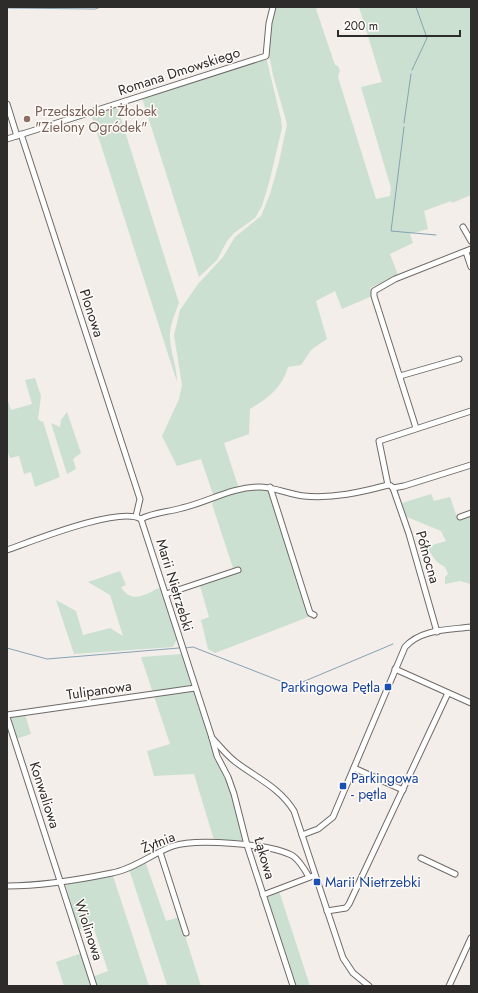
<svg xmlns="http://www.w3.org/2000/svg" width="478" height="993" font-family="Jost,sans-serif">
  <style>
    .green { fill: #cbe0d1 }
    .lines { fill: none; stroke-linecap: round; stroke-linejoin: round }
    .stream { stroke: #85a2b3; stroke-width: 1 }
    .minor-casing { stroke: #6f6a67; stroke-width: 7 }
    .minor { stroke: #fff; stroke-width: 5 }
    .education-dot { fill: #8d6e63; stroke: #fffbf9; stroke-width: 1.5 }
    .transit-dot { fill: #1a4fb4; stroke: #fffbf9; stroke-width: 1.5 }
    .labels { text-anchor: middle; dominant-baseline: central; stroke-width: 3; stroke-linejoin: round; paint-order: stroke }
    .street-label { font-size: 14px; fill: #2e2c2b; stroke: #fffbf9 }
    .education-label { font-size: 14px; fill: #785e54; stroke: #fffbf9; text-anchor: start }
    .transit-label { font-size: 14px; fill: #164399; stroke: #fffbf9; text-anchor: start }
  </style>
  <rect width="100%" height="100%" fill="#f3eeea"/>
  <g class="green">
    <path d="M274,7H319L316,9L335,65L338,66L340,71L338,77L376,199L390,196L391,188L361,87L382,82L359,7H471V195L452,203L451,201L424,211L428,229L410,234L413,243L390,254L398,275L370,288L372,296L342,309L335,291L316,301L327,339L312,349L301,365L288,367C283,387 267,399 250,409L249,434L224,443L240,492L269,489L311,616L215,653L208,649L201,620L209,617L200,586L234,574L233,568L212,504L215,500L201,459L177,466L162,436L179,399L182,385L174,335L180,310L198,284L223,257L235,237L261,216L270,194L279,162L287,124L273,75L268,49Z"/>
    <path d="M262,57H266L281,119L282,128L269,183L262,206L255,218L234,233L227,241L217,260L199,277L142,98Z"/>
    <path d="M117,106L179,303C175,314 169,326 170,339C171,354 177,367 177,382L91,114Z"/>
    <path d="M35,378L41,396L38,419L42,422L43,421L60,477L35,487L31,472L24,474L19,456L10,458L7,450V398L11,410L32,404L25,380Z"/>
    <path d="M67,412L81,453L73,459L76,469L67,474L51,423L60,427L61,420Z"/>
    <path d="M431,494L434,501L450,497L458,520L471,515V588L470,584L460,581L445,584V577L448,574L445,567L437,562L426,547L446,541L441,531L407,517L402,503Z"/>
    <path d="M120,571L126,585L121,587C132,605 146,594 161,587L177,639L173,647L74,654L56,600L76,611L83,635L110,628L123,636L110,595L88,582Z"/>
    <path d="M182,654L215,756L227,779L244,836V841L214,840L194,774L154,776L147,751L170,744L141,657Z"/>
    <path d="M25,714L31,734L16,739L10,720L11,717Z"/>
    <path d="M145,861L166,921L179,917L201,986H165L167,985L129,869Z"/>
    <path d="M112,875L113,876L149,986H95L92,977L108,971L93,926L78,930L65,883Z"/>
    <path d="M279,891L310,986H294L266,901L268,897Z"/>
    <path d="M82,953L93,986H64L56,962Z"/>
  </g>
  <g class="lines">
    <g class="stream">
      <path d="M7,8L95,9L101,7"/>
      <path d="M412,70L427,38L416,7"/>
      <path d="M404,123L411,74"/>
      <path d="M404,127L391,231L436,235"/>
      <path d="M7,648L47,659L179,648"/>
      <path d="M185,648L193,647L293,686L393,644"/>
    </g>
    <defs>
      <g id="minor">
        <path d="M7,104L17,136"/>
        <path d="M21,134L140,499L136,516"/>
        <path d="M7,139L266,56L269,23L273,7"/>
        <path d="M463,227L471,241"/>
        <path d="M466,252L471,267"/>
        <path d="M400,376L459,359"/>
        <path d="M416,428L374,296V291L395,279L471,249"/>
        <path d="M388,485L379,441L471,411"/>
        <path d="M391,486L393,488L404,486L471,465"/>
        <path d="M270,487L310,613L314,615"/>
        <path d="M393,488L409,534L437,632"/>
        <path d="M460,517L471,513"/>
        <path d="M141,519C154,512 169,512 182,508C208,502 232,487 259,487C274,487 288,494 304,496C332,499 362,492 388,485"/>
        <path d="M7,550C33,541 119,506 141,519L212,738C220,746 227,756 237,763C257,778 280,788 294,811L343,958L353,973L369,986"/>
        <path d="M166,594L238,570"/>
        <path d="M395,669L471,703"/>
        <path d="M7,715L195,688"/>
        <path d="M7,717L94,986"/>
        <path d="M212,738L217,756L228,777L234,794L247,845L293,986"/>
        <path d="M354,768L403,790"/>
        <path d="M302,835L318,829L333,817L405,647C421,629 448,630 471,627"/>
        <path d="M160,852L186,933"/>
        <path d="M421,858L455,874"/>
        <path d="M7,886C42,886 78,880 112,873C134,869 153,853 173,846C196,838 272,844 293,856C300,861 305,870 309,877"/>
        <path d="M263,895L313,876"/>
        <path d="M327,911L346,908L349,904L448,693"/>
        <path d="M449,986L471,938"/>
      </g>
    </defs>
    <use href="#minor" class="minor-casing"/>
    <use href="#minor" class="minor"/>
  </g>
  <circle class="education-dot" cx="27" cy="119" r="4"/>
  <g class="transit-dot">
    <rect x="384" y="683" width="8" height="8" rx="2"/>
    <rect x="339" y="782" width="8" height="8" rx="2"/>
    <rect x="313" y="878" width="8" height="8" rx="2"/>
  </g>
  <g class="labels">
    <g class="street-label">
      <text transform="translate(179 71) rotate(-18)">Romana Dmowskiego</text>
      <text transform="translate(92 313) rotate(72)">Plonowa</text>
      <text transform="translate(428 557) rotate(74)">Północna</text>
      <text transform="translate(175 585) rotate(73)">Marii Nietrzebki</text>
      <text transform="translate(99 690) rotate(-8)">Tulipanowa</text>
      <text transform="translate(45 795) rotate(72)">Konwaliowa</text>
      <text transform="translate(158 842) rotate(-21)">Żytnia</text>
      <text transform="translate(265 858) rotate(74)">Łąkowa</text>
      <text transform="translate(89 930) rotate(72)">Wiolinowa</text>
    </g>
    <g class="education-label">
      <text x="35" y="111">Przedszkole i Żłobek<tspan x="35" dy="16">"Zielony Ogródek"</tspan></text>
    </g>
    <g class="transit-label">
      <text x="380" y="687" text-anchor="end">Parkingowa Pętla</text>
      <text x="351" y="778">Parkingowa<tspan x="351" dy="16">- pętla</tspan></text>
      <text x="325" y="882">Marii Nietrzebki</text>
    </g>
  </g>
  <rect width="478" height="993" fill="none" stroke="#2e2c2b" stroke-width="16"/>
  <path d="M338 30v6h122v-6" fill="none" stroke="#2e2c2b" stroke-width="2"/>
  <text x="344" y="30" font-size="12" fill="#2e2c2b" stroke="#fffbf9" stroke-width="3" paint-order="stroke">200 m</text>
</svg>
